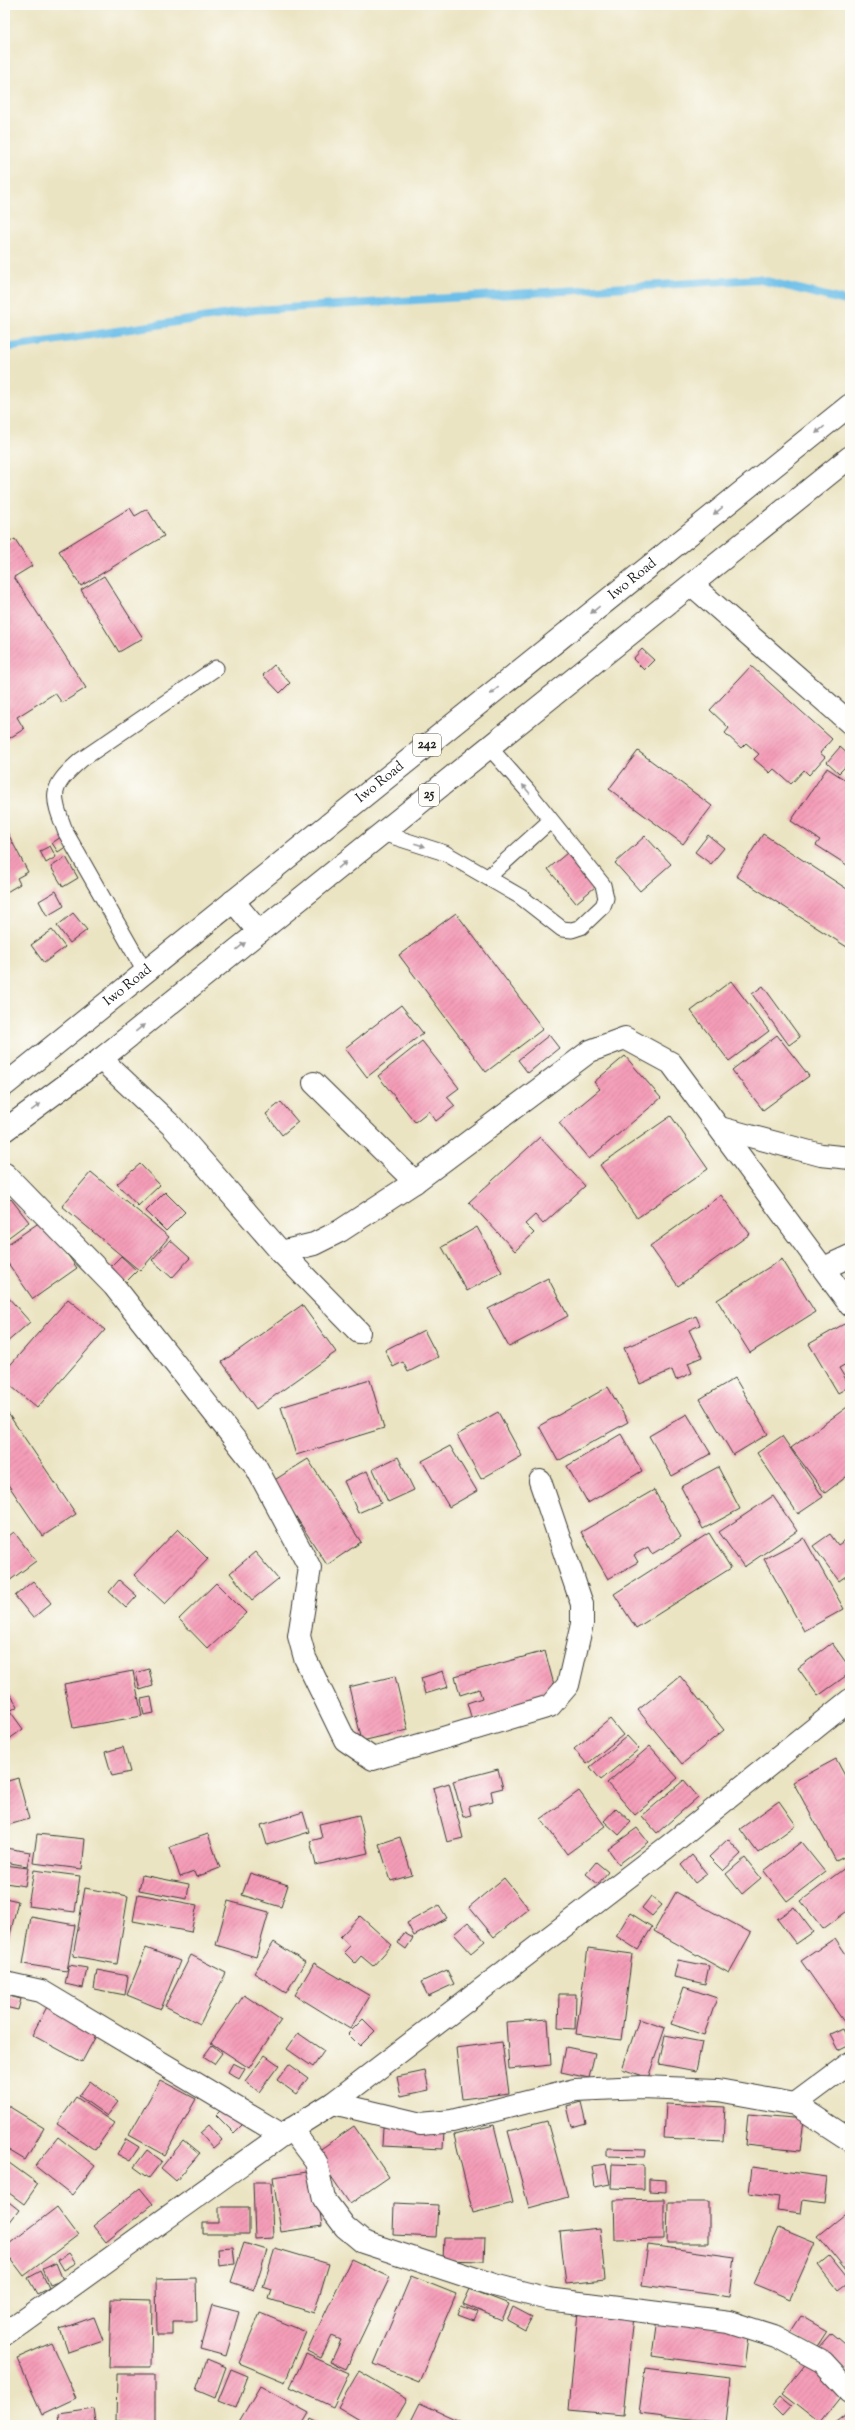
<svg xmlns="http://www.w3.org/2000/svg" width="855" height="2430" font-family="'Sorts Mill Goudy',serif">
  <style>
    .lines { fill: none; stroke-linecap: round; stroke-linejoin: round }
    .stream { stroke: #6dbfe9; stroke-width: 8 }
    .building { fill: url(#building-hatch) }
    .lane-casing { stroke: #3b3a35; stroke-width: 17 }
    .street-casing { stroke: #3b3a35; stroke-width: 24 }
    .primary-casing { stroke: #3b3a35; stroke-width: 24 }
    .lane { stroke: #fff; stroke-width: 15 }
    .street { stroke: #fff; stroke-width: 22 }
    .primary { stroke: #fff; stroke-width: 22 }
    .oneway { fill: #999 }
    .labels { text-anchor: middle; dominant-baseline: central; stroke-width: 3; stroke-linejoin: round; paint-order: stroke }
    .shield { fill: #fdfcf7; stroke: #605f5e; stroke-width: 1 }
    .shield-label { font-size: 13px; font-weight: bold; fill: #1c1c1c }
    .street-label { font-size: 14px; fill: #1c1c1c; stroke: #fdfcf7 }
  </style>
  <defs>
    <pattern id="building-hatch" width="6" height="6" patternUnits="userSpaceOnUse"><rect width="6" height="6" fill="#f49cb8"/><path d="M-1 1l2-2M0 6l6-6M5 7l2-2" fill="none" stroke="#d1869e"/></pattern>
  </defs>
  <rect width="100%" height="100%" fill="#fdfcf7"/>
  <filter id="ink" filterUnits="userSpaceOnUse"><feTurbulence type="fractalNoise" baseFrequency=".025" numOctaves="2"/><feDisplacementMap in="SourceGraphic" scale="8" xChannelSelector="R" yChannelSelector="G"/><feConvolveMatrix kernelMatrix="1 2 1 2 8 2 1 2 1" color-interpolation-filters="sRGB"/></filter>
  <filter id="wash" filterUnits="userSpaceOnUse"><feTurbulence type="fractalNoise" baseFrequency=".012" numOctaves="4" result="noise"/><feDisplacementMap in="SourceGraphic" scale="16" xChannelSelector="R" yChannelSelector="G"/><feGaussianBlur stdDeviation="0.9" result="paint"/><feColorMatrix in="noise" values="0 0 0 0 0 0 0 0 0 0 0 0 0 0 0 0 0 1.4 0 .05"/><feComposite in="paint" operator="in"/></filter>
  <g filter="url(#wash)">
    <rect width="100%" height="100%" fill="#ebe4c3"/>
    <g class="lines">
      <path class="stream" d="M5,348L255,310L758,279L850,302"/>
    </g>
    <g id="blocks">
      <g class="building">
        <path d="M130,508L135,516L147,509L164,536L81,586L59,551Z"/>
        <path d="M15,539L32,566L14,577L86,688L62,703L55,693L17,717L24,729L5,741V545Z"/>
        <path d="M104,576L143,638L119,652L81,590Z"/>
        <path d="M642,649L654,660L644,670L633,659Z"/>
        <path d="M274,665L290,683L280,693L263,675Z"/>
        <path d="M751,666L832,739L820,753L825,757L809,775L804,770L791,784L774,769L770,773L754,759L759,754L746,743L741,748L725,733L729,728L710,710Z"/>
        <path d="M840,747L850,756V762L839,773L827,762Z"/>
        <path d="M638,751L712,806L683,844L609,789Z"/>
        <path d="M827,768L850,783L848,792L850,794V867L816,845L820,840L791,821Z"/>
        <path d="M5,828L28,872L17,878L20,884L5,893Z"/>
        <path d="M763,834L850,891V949L736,876Z"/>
        <path d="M64,835L70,844L58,852L52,843Z"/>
        <path d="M708,835L724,848L711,864L695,852Z"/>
        <path d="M645,836L671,864L640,891L615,863Z"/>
        <path d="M50,846L56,857L46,863L40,851Z"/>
        <path d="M567,853L595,887L576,903L548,869Z"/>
        <path d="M66,857L78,878L63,887L51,867Z"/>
        <path d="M56,891L64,906L47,916L39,901Z"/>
        <path d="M73,913L87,930L70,943L57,926Z"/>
        <path d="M456,913L543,1029L486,1072L399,955Z"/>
        <path d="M52,930L65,947L44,963L31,945Z"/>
        <path d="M731,981L769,1031L729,1061L691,1011Z"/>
        <path d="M763,986L800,1037L789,1045L752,994Z"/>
        <path d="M401,1005L423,1033L367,1077L345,1048Z"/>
        <path d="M549,1035L559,1048L528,1073L518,1060Z"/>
        <path d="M777,1035L809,1076L763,1110L732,1070Z"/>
        <path d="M422,1041L459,1088L447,1097L455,1106L436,1121L429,1111L415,1122L378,1076Z"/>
        <path d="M625,1056L661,1098L589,1159L559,1123L600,1089L594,1082Z"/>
        <path d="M281,1102L298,1122L282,1135L266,1114Z"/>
        <path d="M671,1116L708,1169L637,1218L600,1165Z"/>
        <path d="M540,1137L585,1186L543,1224L535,1215L525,1224L534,1233L515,1251L469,1202Z"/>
        <path d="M140,1164L160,1185L138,1206L117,1184Z"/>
        <path d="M91,1172L169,1237L140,1271L62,1206Z"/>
        <path d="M165,1192L185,1212L166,1231L146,1211Z"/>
        <path d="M721,1195L750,1234L678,1286L650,1246Z"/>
        <path d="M11,1199L29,1222L5,1240V1203Z"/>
        <path d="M43,1220L77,1268L33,1299L5,1259V1246Z"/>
        <path d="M477,1227L502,1272L467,1291L442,1247Z"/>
        <path d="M170,1240L190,1258L172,1278L152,1260Z"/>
        <path d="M121,1256L137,1271L125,1283L109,1268Z"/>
        <path d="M782,1259L815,1312L750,1353L717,1300Z"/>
        <path d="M548,1278L568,1316L509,1347L488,1309Z"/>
        <path d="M7,1296L30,1322L5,1344V1298Z"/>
        <path d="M68,1299L105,1330L37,1408L5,1381V1371Z"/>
        <path d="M302,1305L336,1352L256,1409L222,1362Z"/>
        <path d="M696,1316L700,1325L689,1330L702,1357L688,1363L692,1373L676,1380L672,1370L640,1384L624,1348Z"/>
        <path d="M844,1324L850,1334V1366L848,1363L839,1368L850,1386L838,1393L809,1344Z"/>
        <path d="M424,1330L438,1357L408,1372L403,1362L393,1367L385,1350Z"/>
        <path d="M735,1378L768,1434L733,1455L700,1399Z"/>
        <path d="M370,1380L384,1428L296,1455L281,1407Z"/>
        <path d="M608,1387L628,1422L558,1461L539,1426Z"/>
        <path d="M850,1405V1474L825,1493L791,1448Z"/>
        <path d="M5,1409L76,1514L43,1536L5,1480Z"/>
        <path d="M498,1412L522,1456L481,1479L457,1435Z"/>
        <path d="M687,1414L711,1454L672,1476L649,1436Z"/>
        <path d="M621,1434L642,1471L588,1503L567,1466Z"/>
        <path d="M782,1436L823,1497L798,1514L757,1453Z"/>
        <path d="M450,1446L477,1491L449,1507L422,1461Z"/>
        <path d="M398,1457L414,1490L388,1502L373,1469Z"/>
        <path d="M308,1459L361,1542L327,1565L273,1481Z"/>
        <path d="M718,1467L740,1509L703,1529L681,1487Z"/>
        <path d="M367,1471L381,1503L358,1513L344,1481Z"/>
        <path d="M654,1490L681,1537L652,1554L648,1547L634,1555L638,1562L608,1579L581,1532Z"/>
        <path d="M773,1496L797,1531L744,1567L719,1532Z"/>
        <path d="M178,1529L208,1559L165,1604L134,1575Z"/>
        <path d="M14,1532L36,1561L5,1584V1539Z"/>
        <path d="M709,1533L731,1568L636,1628L614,1594Z"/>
        <path d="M830,1534L838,1545L850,1537V1573L839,1581L813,1546Z"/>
        <path d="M804,1538L844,1609L804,1631L764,1559Z"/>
        <path d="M255,1552L278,1579L252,1600L230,1573Z"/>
        <path d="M119,1580L137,1596L126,1608L109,1592Z"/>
        <path d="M33,1581L51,1603L33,1618L15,1596Z"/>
        <path d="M216,1583L246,1613L208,1649L179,1619Z"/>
        <path d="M832,1643L850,1668V1673L818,1696L798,1668Z"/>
        <path d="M545,1651L557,1696L472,1720L467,1703L482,1698L479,1689L460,1695L455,1676Z"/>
        <path d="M149,1669L153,1686L140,1690L136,1673Z"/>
        <path d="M133,1671L142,1716L73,1728L64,1684Z"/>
        <path d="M443,1671L448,1687L425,1694L421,1678Z"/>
        <path d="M395,1676L408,1730L362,1741L349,1687Z"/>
        <path d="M680,1676L724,1730L682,1764L638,1710Z"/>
        <path d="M5,1687L18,1706L10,1711L23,1729L5,1742Z"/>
        <path d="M151,1697L154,1713L144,1715L141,1699Z"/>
        <path d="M610,1719L623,1735L587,1764L574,1749Z"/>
        <path d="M627,1736L639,1749L601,1780L590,1767Z"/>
        <path d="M650,1746L678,1778L635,1815L607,1783Z"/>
        <path d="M123,1747L130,1772L112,1776L105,1752Z"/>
        <path d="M836,1759L850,1785V1854L836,1861L793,1782Z"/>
        <path d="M498,1769L503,1788L491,1791L493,1801L469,1807L471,1815L463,1817L453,1781Z"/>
        <path d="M18,1778L29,1819L5,1826V1782Z"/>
        <path d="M684,1780L698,1797L657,1833L642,1816Z"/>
        <path d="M449,1783L463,1838L447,1842L433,1788Z"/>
        <path d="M579,1791L605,1826L567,1854L541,1819Z"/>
        <path d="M779,1801L796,1825L758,1853L740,1829Z"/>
        <path d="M616,1808L631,1822L619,1835L604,1821Z"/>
        <path d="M303,1812L309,1832L267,1845L261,1825Z"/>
        <path d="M359,1815L368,1853L316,1865L310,1841L322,1838L319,1824Z"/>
        <path d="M637,1828L648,1842L619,1864L608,1849Z"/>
        <path d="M37,1834L85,1839L82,1869L33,1863Z"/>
        <path d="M208,1834L220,1868L196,1877L194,1872L180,1877L170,1847Z"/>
        <path d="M400,1837L412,1875L391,1881L379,1844Z"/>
        <path d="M728,1839L741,1854L723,1871L709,1857Z"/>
        <path d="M801,1842L825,1872L787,1901L764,1871Z"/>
        <path d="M5,1848L30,1852L27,1866L5,1862Z"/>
        <path d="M692,1855L707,1874L695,1883L681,1865Z"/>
        <path d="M745,1858L761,1878L742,1894L726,1874Z"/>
        <path d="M596,1862L608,1872L598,1884L586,1874Z"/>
        <path d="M850,1864V1909L823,1929L801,1901Z"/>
        <path d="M5,1865L28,1868L25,1886L5,1883Z"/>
        <path d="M34,1870L80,1876L75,1912L28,1906Z"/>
        <path d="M250,1873L288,1885L281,1907L242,1895Z"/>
        <path d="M142,1875L189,1884L187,1899L139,1890Z"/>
        <path d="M504,1878L529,1909L494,1937L469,1907Z"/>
        <path d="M85,1888L128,1896L117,1964L73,1956Z"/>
        <path d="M676,1892L751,1933L729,1973L654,1931Z"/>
        <path d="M138,1894L197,1905L191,1932L133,1921Z"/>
        <path d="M651,1896L662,1905L652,1916L642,1908Z"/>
        <path d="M5,1898L18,1901L6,1952H5Z"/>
        <path d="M228,1901L269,1912L256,1957L216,1945Z"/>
        <path d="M439,1905L447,1918L414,1936L407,1923Z"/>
        <path d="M794,1907L813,1932L796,1944L777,1919Z"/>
        <path d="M630,1913L652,1927L638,1950L616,1936Z"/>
        <path d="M360,1916L392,1945L373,1966L361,1956L355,1963L344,1952L350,1946L340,1937Z"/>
        <path d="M31,1917L75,1925L67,1971L23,1964Z"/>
        <path d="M468,1922L485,1941L471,1953L454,1934Z"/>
        <path d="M404,1933L413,1938L406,1949L398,1943Z"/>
        <path d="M835,1938L850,1960L849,2029L801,1961Z"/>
        <path d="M274,1942L305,1962L286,1993L254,1973Z"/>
        <path d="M146,1948L180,1961L161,2009L127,1995Z"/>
        <path d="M588,1948L632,1954L621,2040L576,2034Z"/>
        <path d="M191,1955L226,1973L200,2024L165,2006Z"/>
        <path d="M678,1960L709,1966L705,1984L674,1977Z"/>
        <path d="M314,1963L370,1996L350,2029L295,1995Z"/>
        <path d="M69,1965L87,1968L83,1988L65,1984Z"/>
        <path d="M97,1970L128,1976L125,1995L94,1989Z"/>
        <path d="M447,1970L454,1984L428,1996L421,1982Z"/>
        <path d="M684,1987L717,1998L704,2035L671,2024Z"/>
        <path d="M559,1994H576L575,2029L558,2028Z"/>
        <path d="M5,1995L21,1999L18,2010L5,2007Z"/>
        <path d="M244,1995L281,2020L249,2068L211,2043Z"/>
        <path d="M48,2005L98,2032L82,2062L32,2035Z"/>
        <path d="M363,2019L375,2031L360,2046L348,2034Z"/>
        <path d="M548,2019L551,2065L509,2069L506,2022Z"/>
        <path d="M639,2019L665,2028L648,2078L622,2069Z"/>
        <path d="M843,2029L850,2044L838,2050L830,2035Z"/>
        <path d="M298,2033L324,2051L313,2067L287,2049Z"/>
        <path d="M665,2035L702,2042L696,2071L659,2064Z"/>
        <path d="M502,2042L509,2093L462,2099L456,2048Z"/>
        <path d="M212,2045L222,2053L214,2064L203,2057Z"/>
        <path d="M566,2047L595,2053L589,2078L561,2072Z"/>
        <path d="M265,2055L279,2065L259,2092L245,2081Z"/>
        <path d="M233,2063L245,2069L239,2079L228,2072Z"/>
        <path d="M289,2064L308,2078L296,2094L277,2080Z"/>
        <path d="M425,2071L429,2090L401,2096L397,2077Z"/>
        <path d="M160,2080L196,2099L165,2155L129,2135Z"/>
        <path d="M90,2081L118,2102L107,2116L79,2096Z"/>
        <path d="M76,2097L114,2123L95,2150L57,2124Z"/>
        <path d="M581,2102L586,2123L572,2127L567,2106Z"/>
        <path d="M228,2103L246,2121L234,2133L216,2115Z"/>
        <path d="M5,2104L44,2128L25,2160L5,2148Z"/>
        <path d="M666,2104L725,2107L723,2141L664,2138Z"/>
        <path d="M748,2114L804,2119L800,2151L745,2145Z"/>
        <path d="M547,2121L568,2197L529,2208L508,2131Z"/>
        <path d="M209,2125L222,2140L213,2148L200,2133Z"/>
        <path d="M494,2125L513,2203L473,2213L454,2135Z"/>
        <path d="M354,2126L389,2177L350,2204L315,2153Z"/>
        <path d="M383,2127L444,2130L443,2149L382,2146Z"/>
        <path d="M58,2137L95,2166L72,2195L35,2166Z"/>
        <path d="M126,2139L139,2147L130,2161L117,2154Z"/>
        <path d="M183,2141L199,2154L176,2181L161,2168Z"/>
        <path d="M607,2148L646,2149L645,2157L607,2156Z"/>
        <path d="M147,2150L162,2161L149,2178L134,2167Z"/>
        <path d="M5,2160L38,2184L24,2204L5,2190Z"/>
        <path d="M606,2164L610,2184L595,2187L592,2166Z"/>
        <path d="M612,2164L644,2165V2189L611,2188Z"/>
        <path d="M752,2167L827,2177L824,2203L803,2200L801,2213L777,2210L779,2197L749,2193Z"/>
        <path d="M314,2171L322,2226L281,2232L273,2177Z"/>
        <path d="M649,2179L666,2180V2192L649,2191Z"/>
        <path d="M253,2182H271L273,2238L255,2239Z"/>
        <path d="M140,2188L153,2204L106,2242L93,2226Z"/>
        <path d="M5,2199L19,2210L5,2228Z"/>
        <path d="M664,2199V2239L615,2240L614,2200Z"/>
        <path d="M668,2202H709V2243H667Z"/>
        <path d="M394,2203L438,2205L436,2237L393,2235Z"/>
        <path d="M57,2207L78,2235L24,2276L5,2251V2247Z"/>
        <path d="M219,2207H249V2234H203V2223H219Z"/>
        <path d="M850,2210V2276L818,2236Z"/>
        <path d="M600,2228L605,2280L566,2284L560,2232Z"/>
        <path d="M779,2228L815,2243L790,2299L754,2284Z"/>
        <path d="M444,2238H485L484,2261L443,2260Z"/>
        <path d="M244,2243L267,2250L254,2290L231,2282Z"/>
        <path d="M648,2245L735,2257L730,2297L642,2285Z"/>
        <path d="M233,2247L235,2264L219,2266L218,2248Z"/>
        <path d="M275,2248L329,2264L314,2313L269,2299L272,2290L263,2287Z"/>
        <path d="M69,2253L76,2263L64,2270L58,2260Z"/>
        <path d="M829,2256L850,2282L838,2291L818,2265Z"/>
        <path d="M351,2259L390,2277L346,2369L331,2362L341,2340L332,2336L321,2358L307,2351Z"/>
        <path d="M56,2263L63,2280L50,2285L43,2269Z"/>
        <path d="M41,2271L49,2288L37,2294L28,2278Z"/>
        <path d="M411,2276L456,2294L419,2382L374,2364Z"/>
        <path d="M196,2278L197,2321H172V2335H157L156,2279Z"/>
        <path d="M470,2289L509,2304L502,2320L463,2304Z"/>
        <path d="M111,2299L152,2300L151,2367H109Z"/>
        <path d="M212,2305L239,2312L226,2356L200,2349Z"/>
        <path d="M461,2306L478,2312L474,2320L458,2314Z"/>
        <path d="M513,2307L532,2317L525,2330L507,2320Z"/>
        <path d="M578,2311L633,2316L623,2415L569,2410Z"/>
        <path d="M260,2313L306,2332L285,2382L239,2363Z"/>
        <path d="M801,2316L827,2331L816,2348L790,2333Z"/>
        <path d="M94,2317L103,2340L68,2352L60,2329Z"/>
        <path d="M657,2318L749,2330L744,2368L652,2356Z"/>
        <path d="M831,2333L850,2349V2374L818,2348Z"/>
        <path d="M51,2343L76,2398L42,2414L17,2358Z"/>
        <path d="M306,2354L349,2373L333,2407L290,2387Z"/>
        <path d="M207,2359L226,2367L215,2398L196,2390Z"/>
        <path d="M808,2361L846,2391L820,2424L782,2394Z"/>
        <path d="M645,2368L731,2378L726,2423L639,2413Z"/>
        <path d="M231,2369L248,2376L236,2408L218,2401Z"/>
        <path d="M359,2371L407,2399L392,2425H368L338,2407Z"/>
        <path d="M117,2374H155V2422L116,2421Z"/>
        <path d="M260,2386L309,2413L302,2425H237Z"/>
        <path d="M780,2397L791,2406L782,2416L772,2406Z"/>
        <path d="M420,2403L468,2425H409Z"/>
        <path d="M94,2409L96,2423L60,2425L59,2414Z"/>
        <path d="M850,2413V2425H834Z"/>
        <path d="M311,2418L324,2425H308Z"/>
      </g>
    </g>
  </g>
  <g filter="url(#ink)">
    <use href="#blocks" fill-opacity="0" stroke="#3b3a35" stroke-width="1"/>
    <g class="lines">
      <defs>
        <g id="lane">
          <path d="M382,833L445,853L521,897L562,929L572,930L581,927L603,906L606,898L603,885L527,790L489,747"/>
          <path d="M488,877L550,821"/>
          <path d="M145,972L66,833C51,794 49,788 81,760L216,668"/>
        </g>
        <g id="street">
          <path d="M692,585L850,723"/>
          <path d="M101,1059L171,1125L281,1252L359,1332"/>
          <path d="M314,1083L415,1182"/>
          <path d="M720,1128L821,1155L850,1158"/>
          <path d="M5,1174L114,1286L255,1465L310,1568L299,1636L305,1658L345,1740L373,1759L550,1706L568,1685L582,1624V1604L540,1481"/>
          <path d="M281,1252L314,1244L340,1231L415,1182L590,1051L625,1038L671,1063L850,1305"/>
          <path d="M824,1268L850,1256"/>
          <path d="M5,1983L41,1991L282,2135"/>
          <path d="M333,2103L421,2124L452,2121L575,2090L642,2087L718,2090L795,2104L850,2140"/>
          <path d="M795,2104L850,2063"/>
          <path d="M291,2129L316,2162L324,2199L345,2227L363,2242L494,2285L548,2299L729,2322L776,2337L823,2362L850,2391"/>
          <path d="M5,2334L282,2135L333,2103L666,1848L850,1700"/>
        </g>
        <g id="primary">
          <path d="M233,901L259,932"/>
          <path id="s1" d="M5,1085L850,405"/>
          <path d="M5,1130L101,1059L850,457"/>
        </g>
      </defs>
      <use href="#lane" class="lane-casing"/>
      <use href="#street" class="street-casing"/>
      <use href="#primary" class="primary-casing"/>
      <use href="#lane" class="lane"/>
      <use href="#street" class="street"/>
      <use href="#primary" class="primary"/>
    </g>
    <defs><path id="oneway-solid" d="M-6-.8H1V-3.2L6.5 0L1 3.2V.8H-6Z"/></defs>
    <g class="oneway">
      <use href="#oneway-solid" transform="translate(820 430) rotate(141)"/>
      <use href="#oneway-solid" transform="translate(718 511) rotate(141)"/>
      <use href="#oneway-solid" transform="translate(595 610) rotate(141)"/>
      <use href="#oneway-solid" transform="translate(494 691) rotate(141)"/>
      <use href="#oneway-solid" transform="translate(526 789) rotate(-130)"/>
      <use href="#oneway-solid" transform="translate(420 845) rotate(18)"/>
      <use href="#oneway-solid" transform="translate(342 865) rotate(-39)"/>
      <use href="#oneway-solid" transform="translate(241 946) rotate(-39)"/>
      <use href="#oneway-solid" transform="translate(140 1028) rotate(-39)"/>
      <use href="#oneway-solid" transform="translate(36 1107) rotate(-36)"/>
    </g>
  </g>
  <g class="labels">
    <g class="shield">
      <rect x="413" y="734" width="28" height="22" rx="3"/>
      <rect x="419" y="784" width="20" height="22" rx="3"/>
    </g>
    <g class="shield-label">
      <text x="427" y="745">242</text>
      <text x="429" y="795">25</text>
    </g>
    <g class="street-label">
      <text stroke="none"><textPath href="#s1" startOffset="806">Iwo Road</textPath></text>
      <text stroke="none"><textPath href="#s1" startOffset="482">Iwo Road</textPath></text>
      <text stroke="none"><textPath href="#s1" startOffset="158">Iwo Road</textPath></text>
    </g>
  </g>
  <rect width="855" height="2430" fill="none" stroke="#fdfcf7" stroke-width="20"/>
</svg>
